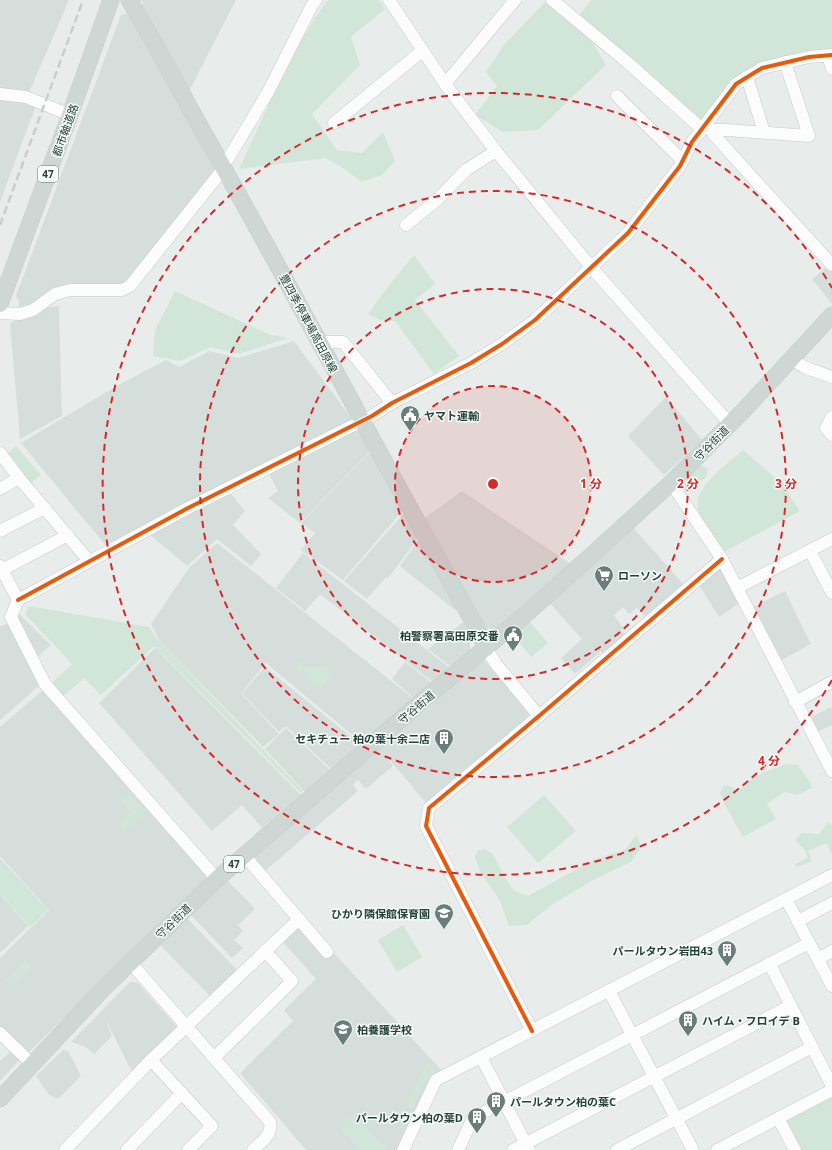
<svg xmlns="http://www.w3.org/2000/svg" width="832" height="1150" font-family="'Open Sans','Noto Sans JP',sans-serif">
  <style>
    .built { fill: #d6dedb }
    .green { fill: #d1e6d8 }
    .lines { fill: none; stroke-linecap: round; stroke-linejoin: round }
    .minor-casing { stroke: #c5cac8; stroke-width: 13 }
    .major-casing { stroke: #c3ccc9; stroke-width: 17 }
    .minor { stroke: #fcfcfc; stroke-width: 12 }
    .major { stroke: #cfd7d5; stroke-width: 16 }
    .rail { stroke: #c9cdcc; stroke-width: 2.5; stroke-dasharray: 8 4; stroke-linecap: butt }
    .cycleway-casing { stroke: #f7fbf9; stroke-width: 6 }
    .cycleway { stroke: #e8590c; stroke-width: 4 }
    .ring { fill: none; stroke: #d62828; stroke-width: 2; stroke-dasharray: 7 5 }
    .labels { text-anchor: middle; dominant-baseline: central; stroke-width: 3; stroke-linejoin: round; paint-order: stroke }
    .shield { fill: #f7fbf9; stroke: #637a73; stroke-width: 1 }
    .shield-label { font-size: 10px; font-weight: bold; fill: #24423a }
    .street-label { font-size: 11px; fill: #24423a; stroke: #f7fbf9 }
    .poi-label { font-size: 11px; font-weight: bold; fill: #24423a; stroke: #f7fbf9; text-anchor: start }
    .centre { fill: #d62828; stroke: #f7fbf9; stroke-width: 2 }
    .ring-label { font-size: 12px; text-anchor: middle; font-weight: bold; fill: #d62828; stroke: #f7fbf9; stroke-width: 3; stroke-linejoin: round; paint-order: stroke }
  </style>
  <rect width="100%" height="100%" fill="#e8edeb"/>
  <g class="built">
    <path d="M0,0H69L28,95L0,90Z"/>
    <path d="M139,0H236L189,91L144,8L142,7L143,2L139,1Z"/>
    <path d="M129,13L217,169L125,285L51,289L28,306L19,308V301L16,296L121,15Z"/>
    <path d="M0,96L36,105L0,202Z"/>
    <path d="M828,266L832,270V304L812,279Z"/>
    <path d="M59,306L62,416L20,439L10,324L16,319L43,308Z"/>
    <path d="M294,341L352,419L107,547L21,443L120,384L166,360L179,367L209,351L238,358Z"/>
    <path d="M666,397L702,440L664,475L628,436Z"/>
    <path d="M354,428L360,432L370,451L300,523L268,498L278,491L268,472Z"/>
    <path d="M370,452L403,510L343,580L301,550L315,533L301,523Z"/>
    <path d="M462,491L571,564L497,630L487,628L476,612L425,518Z"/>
    <path d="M227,494L232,495L245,511L233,525L261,554L251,566L217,539L187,566L149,534Z"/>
    <path d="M404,513L419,537L388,578L386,577L367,599L344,581Z"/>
    <path d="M631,525L683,584L645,616L637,608L629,614L623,607L614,615L623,628L621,630L626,636L604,655L601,651L575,674L561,658L582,639L548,601Z"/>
    <path d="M420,538L458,607L455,610L400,566Z"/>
    <path d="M217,543L414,699L362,743L266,663L241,693L279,734L263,747L160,642L151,624L189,568Z"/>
    <path d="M303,553L450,668L434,683L320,594L305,611L276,588Z"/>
    <path d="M721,568L741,602L719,617L698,583Z"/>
    <path d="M785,591L811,644L780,661L753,607Z"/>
    <path d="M17,612L51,645L35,659L15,619Z"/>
    <path d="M464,622L470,638V651L451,667L428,649Z"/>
    <path d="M10,623L41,684L0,720V626Z"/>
    <path d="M155,648L301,795L262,828L242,805L212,831L99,703Z"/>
    <path d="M484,660L529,713L528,720L428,805L382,751L393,766L366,789L358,780L353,785L358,791L265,871L252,856Z"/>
    <path d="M405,662L432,683L415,699L392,679Z"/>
    <path d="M265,667L360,744L331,769L286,726L279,732L242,693Z"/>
    <path d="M44,689L206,874L205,879L26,1055L0,1029V958L49,910L0,856V727Z"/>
    <path d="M831,707L832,710V725L817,732L810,718Z"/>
    <path d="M286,728L330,770L305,792L265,749Z"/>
    <path d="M226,879L255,909L238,925L243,931L234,940L243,948L232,958L190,914Z"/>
    <path d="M0,894L28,926L0,953Z"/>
    <path d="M186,917L238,971L210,996L159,944Z"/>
    <path d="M297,927L326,959L334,953L442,1071L398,1150H306L240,1073L293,1021L284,1010L316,979L282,941Z"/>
    <path d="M130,982H137L177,1027L133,1074L106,1020L112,1036L94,1054L86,1047L71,1042Z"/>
    <path d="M14,1048L22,1057L0,1081V1061Z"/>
    <path d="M63,1050L68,1051L81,1076L58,1099L49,1095L36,1076Z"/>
  </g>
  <g class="green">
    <path d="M328,0H379L385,9L351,37L360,65L312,114L337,150L362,153L383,132L395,161L382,175L362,182L343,168L326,158L239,169L269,104L266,100L316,16Z"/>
    <path d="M591,0H832V51L760,66L703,122L579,16Z"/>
    <path d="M545,2L591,40L606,65L538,130L503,132L475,115L497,86L486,72L504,45Z"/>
    <path d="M414,255L435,284L415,300L459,356L434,374L395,321L380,320L368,314L390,284Z"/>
    <path d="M175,291L271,335L288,338L239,354L211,347L180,361L153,356L155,330Z"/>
    <path d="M16,446L41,475L31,483L6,454Z"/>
    <path d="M743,450L781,483L800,511L724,552C715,538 703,524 698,509C692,488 730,462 743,450Z"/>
    <path d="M700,464L708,469L707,476L692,490L685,491L681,487V481Z"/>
    <path d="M29,606L149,627L158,640L303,791L301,793L154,646L101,695L84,678L64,696L52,683L72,664L25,614Z"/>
    <path d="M529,621L548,643L531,657L513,635Z"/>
    <path d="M303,661L304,667H327L333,672L326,682L320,687L315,685L295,666Z"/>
    <path d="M787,764L798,765L809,781L812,788L798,795L785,792L767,804L776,819L743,837L725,805L720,793L723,786H730L737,791C743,788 746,783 752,779C763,772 775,768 787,764Z"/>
    <path d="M129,793L146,811L125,831L118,823L131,811L121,800Z"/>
    <path d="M544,795L576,831L538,863L507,827Z"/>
    <path d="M829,822L832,825V854L826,843L808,851L812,861L797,867L795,864L808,858L805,850L795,840L802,833L819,834Z"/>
    <path d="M637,834L641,847L631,862L591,881L550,906L527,925L509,926L500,901L481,873L475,857L478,850L485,849L493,854L504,876L513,890L528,896L595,859L625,850Z"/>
    <path d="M1,859L48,910L30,927L0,893V860Z"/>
    <path d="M403,925L422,957L397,972L378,940Z"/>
    <path d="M25,961L31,966L10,987L5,981Z"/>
    <path d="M427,1063L435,1071L427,1079L412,1109L407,1105Z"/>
    <path d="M832,1096V1150H799L785,1119Z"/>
    <path d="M354,1115L388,1150H360L339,1128Z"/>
  </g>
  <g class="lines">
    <defs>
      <g id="minor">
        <path d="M389,0L445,84L496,151L591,267L730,424"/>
        <path d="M552,0L627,62L702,129"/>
        <path d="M828,56L832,69"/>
        <path d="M747,77L764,132"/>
        <path d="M445,84L515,0"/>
        <path d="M0,94L26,97L70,115"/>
        <path d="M617,96L682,160"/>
        <path d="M334,123L422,51"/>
        <path d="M705,126L712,130L714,135L832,265"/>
        <path d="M712,130H727L809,136L785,62"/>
        <path d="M221,163L228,159L268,92L311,7L316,0"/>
        <path d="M406,225L438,199L466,170L496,151"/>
        <path d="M0,313L20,314L33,310L55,294L70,290H122L130,286L220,173L225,170"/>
        <path d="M320,344L323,342H343L392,403"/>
        <path d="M792,359L804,367L832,377"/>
        <path d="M832,417L826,428L832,435"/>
        <path d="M0,453L19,478L89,561"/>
        <path d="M671,483L722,559L832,771"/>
        <path d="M0,489L19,478"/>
        <path d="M0,531L45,508"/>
        <path d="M810,551L832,593"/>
        <path d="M0,566L18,600L11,617L45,684L217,879"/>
        <path d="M2,570L68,535"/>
        <path d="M737,588L832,539"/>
        <path d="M18,600L188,508L372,416L392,403L471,363L502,344L535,320L628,233L680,166L692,142L736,84L762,68L809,57L832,55"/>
        <path d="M486,648L496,664L539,716"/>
        <path d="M795,702L832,682"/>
        <path d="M244,855L327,952"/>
        <path d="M786,899L832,986"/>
        <path d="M798,921L832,903"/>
        <path d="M818,959L832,951"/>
        <path d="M130,962L270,1122C273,1135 261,1142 253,1150"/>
        <path d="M769,963L832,1086"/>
        <path d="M609,991L693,1150"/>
        <path d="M532,1031L426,826L429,808L539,716L722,559"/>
        <path d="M0,1033L32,1064"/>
        <path d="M481,1057L529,1150"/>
        <path d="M214,1058L292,981L265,951"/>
        <path d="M151,1060L212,1126L188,1150"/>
        <path d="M778,1118L795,1150"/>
        <path d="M65,1150L151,1060L299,919"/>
        <path d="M127,1150L182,1093"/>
        <path d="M403,1150L436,1080L832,875"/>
        <path d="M458,1150L473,1118L809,943"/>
        <path d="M513,1150L790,1006"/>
        <path d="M617,1150L812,1047"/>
        <path d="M717,1150L832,1090"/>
      </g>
      <g id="major">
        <path d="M129,0C156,44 179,89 204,133C298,299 386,468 480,634L486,648"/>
        <path d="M0,304L70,115L111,0"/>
        <path d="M0,1099L102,990L217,879L422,701L532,609L671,483L744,410L832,315"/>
      </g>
    </defs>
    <use href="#minor" class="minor-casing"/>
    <use href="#major" class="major-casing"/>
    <use href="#minor" class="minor"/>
    <use href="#major" class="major"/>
    <path class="rail" d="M0,225L83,0"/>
    <defs>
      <g id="cycleway">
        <path d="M18,600L188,508L372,416L392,403L471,363L502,344L535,320L628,233L680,166L692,142L736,84L762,68L809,57L832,55"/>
        <path d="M532,1031L426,826L429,808L539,716L722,559"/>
      </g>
    </defs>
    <use href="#cycleway" class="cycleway-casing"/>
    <use href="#cycleway" class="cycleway"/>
  </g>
  <circle cx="493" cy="484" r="98" fill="#d62828" fill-opacity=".12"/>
  <g class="ring">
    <circle cx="493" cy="484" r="98"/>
    <circle cx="493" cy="484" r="195"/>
    <circle cx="493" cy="484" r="293"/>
    <path d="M832 680A391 391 0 1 1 832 288"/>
  </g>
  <defs>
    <symbol id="civic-pin" viewBox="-11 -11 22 30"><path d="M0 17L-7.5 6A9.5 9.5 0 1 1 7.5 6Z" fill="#697e78" stroke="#f7fbf9"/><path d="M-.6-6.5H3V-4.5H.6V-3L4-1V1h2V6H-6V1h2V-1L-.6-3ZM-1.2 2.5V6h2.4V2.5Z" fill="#fff"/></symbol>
    <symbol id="supermarket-pin" viewBox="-11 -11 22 30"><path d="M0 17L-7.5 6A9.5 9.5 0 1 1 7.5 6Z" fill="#697e78" stroke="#f7fbf9"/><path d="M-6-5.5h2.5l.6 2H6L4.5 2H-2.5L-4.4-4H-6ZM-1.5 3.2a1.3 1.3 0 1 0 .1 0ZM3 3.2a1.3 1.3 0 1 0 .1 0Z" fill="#fff"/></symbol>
    <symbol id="building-pin" viewBox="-11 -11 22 30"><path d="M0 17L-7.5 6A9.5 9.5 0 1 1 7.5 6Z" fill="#697e78" stroke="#f7fbf9"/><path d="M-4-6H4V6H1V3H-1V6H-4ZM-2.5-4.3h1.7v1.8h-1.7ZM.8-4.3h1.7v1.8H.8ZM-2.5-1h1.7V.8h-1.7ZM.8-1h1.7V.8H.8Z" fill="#fff"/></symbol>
    <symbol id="school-pin" viewBox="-11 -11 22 30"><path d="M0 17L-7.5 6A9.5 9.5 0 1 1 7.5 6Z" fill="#697e78" stroke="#f7fbf9"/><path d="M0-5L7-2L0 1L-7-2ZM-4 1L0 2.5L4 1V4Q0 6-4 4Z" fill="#fff"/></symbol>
  </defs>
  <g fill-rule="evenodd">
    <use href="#civic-pin" x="399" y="404" width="22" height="30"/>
    <use href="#supermarket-pin" x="593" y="564" width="22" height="30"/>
    <use href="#civic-pin" x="502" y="624" width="22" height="30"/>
    <use href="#building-pin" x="433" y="727" width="22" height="30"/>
    <use href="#school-pin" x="433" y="902" width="22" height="30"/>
    <use href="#building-pin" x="716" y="939" width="22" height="30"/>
    <use href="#building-pin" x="677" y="1009" width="22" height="30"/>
    <use href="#school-pin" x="332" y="1018" width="22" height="30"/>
    <use href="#building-pin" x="485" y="1090" width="22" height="30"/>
    <use href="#building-pin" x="466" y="1106" width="22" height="30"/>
  </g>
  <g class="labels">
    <g class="shield">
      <rect x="38" y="166" width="20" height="16" rx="3"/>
      <rect x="224" y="856" width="20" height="16" rx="3"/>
    </g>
    <g class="shield-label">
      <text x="48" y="174">47</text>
      <text x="234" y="864">47</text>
    </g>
    <g class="street-label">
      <text transform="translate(65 130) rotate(-70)">都市軸道路</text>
      <text transform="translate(309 323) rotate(62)">豊四季停車場高田原線</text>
      <text transform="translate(711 443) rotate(-45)">守谷街道</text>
      <text transform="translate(416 707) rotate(-41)">守谷街道</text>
      <text transform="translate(173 921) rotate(-44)">守谷街道</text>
    </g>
    <g class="poi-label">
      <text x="424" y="415">ヤマト運輸</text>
      <text x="618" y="575">ローソン</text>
      <text x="499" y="635" text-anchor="end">柏警察署高田原交番</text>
      <text x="430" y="738" text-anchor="end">セキチュー 柏の葉十余二店</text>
      <text x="430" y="913" text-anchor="end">ひかり隣保館保育園</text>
      <text x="713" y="950" text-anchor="end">パールタウン岩田43</text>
      <text x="702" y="1020">ハイム・フロイデ B</text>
      <text x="357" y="1029">柏養護学校</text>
      <text x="510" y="1101">パールタウン柏の葉C</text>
      <text x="463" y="1117" text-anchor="end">パールタウン柏の葉D</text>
    </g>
  </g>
  <circle cx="493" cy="484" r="6" class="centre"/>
  <g class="ring-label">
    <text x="591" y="488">1 分</text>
    <text x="688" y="488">2 分</text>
    <text x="786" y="488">3 分</text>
    <text x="769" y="765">4 分</text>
  </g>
</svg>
